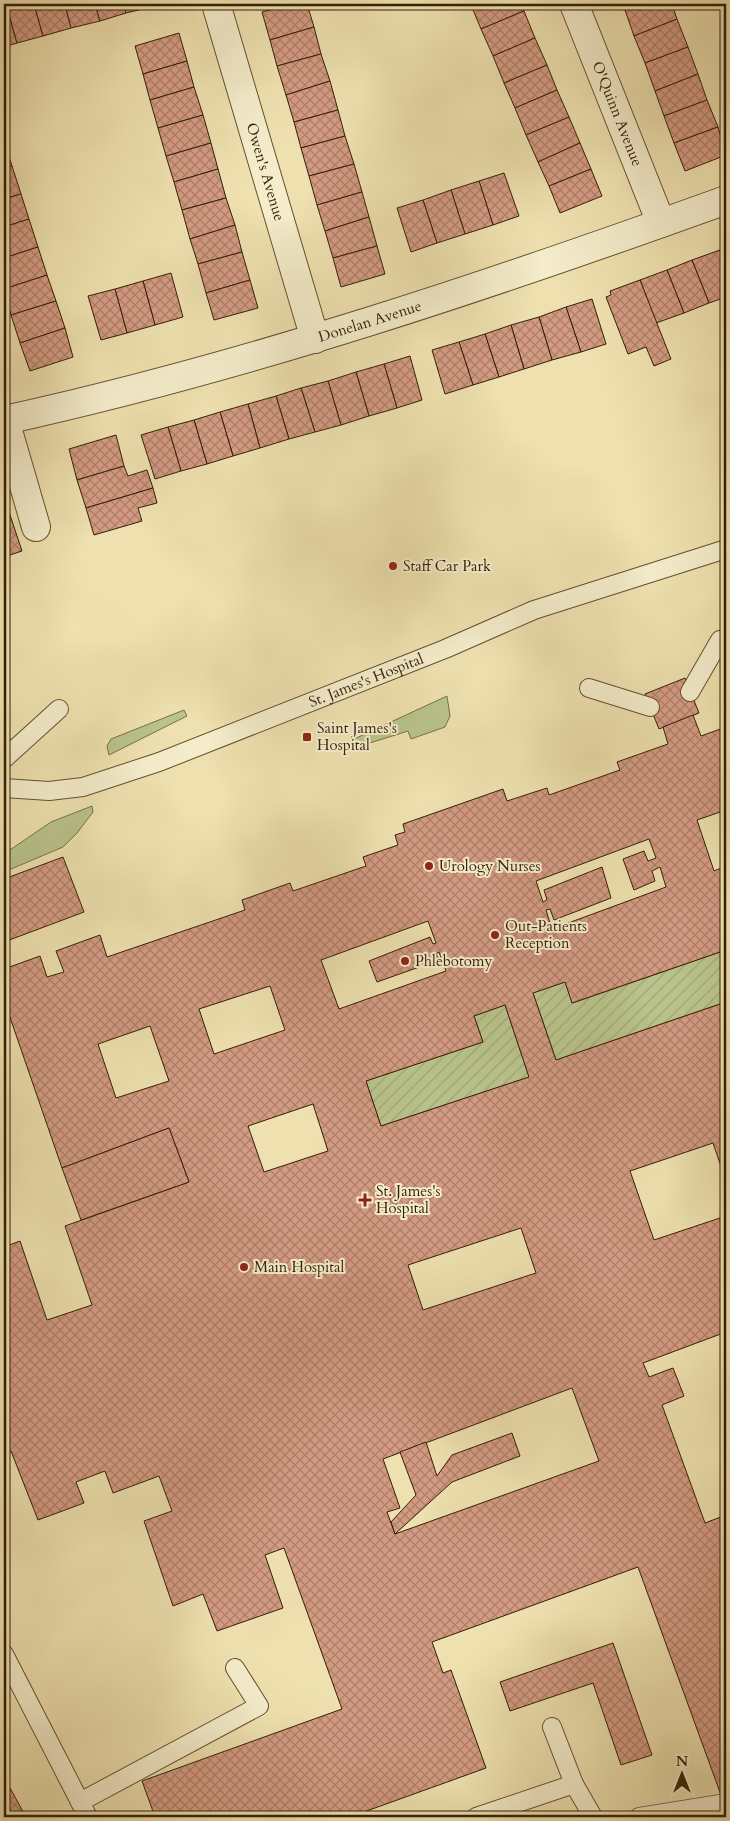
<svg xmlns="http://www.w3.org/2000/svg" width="730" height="1821" font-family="Cardo,serif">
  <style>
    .grass { fill: #b9c38b; stroke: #767148 }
    .garden { fill: url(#garden-furrows); stroke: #767148 }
    .building { fill: url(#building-cross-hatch); stroke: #331f06; fill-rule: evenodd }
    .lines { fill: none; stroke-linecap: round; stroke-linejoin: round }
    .service-casing { stroke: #625030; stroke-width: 20 }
    .minor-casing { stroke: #625030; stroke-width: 30 }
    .service { stroke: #f4eccb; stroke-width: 18 }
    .minor { stroke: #f4eccb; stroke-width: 28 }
    .poi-dot { fill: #8f2418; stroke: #f4eccb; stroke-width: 2 }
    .labels { text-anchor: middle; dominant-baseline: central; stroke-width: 4; stroke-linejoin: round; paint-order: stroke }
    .street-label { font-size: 15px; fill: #331f06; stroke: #f4eccb }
    .poi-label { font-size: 15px; fill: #331f06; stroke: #f4eccb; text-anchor: start }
  </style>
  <defs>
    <pattern id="garden-furrows" width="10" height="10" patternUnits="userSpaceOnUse" patternTransform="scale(1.25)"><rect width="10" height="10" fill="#b9c38b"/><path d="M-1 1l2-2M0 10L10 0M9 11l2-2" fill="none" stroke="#a0a776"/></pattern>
    <pattern id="building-cross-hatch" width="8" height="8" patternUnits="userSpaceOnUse" patternTransform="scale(1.25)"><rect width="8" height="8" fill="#d49b83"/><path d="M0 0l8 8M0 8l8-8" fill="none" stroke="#ad7e69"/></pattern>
  </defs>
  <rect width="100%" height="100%" fill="#eee1af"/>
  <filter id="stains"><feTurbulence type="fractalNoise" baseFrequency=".004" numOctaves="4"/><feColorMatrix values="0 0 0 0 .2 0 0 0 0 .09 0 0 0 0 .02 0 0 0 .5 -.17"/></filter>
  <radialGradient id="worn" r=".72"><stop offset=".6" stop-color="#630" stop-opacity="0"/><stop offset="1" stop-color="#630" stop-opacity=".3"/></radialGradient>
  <g class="grass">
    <path d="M447,696L450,716L445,727L411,739L408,731L354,748L352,740Z"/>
    <path d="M184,710L187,716L109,755L107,746L111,739Z"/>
    <path d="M92,806L93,812L77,833L63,847L4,872V854L51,822Z"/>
  </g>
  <g class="garden">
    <path d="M726,950V1002L556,1060L533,993L565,982L573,1003Z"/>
    <path d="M505,1005L529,1077L381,1126L366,1081L483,1042L474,1016Z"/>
  </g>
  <g class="building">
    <path d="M4,4H6L17,43L4,47Z"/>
    <path d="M6,4H34L43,36L17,43Z"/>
    <path d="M34,4H65L71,28L43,36Z"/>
    <path d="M65,4H95L100,21L71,28Z"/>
    <path d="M95,4H123L126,13L100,21Z"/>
    <path d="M123,4H150L151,7L126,13Z"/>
    <path d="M291,4H307L314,27L270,40L262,12Z"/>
    <path d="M473,4H521L524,11L481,29L471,5Z"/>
    <path d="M622,4H642L625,10Z"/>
    <path d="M642,4H672L677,19L634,36L625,10Z"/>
    <path d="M524,11L535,38L493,56L481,29Z"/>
    <path d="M677,19L688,47L645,63L634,36Z"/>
    <path d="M314,27L321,54L277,66L270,40Z"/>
    <path d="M179,33L187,61L143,74L135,46Z"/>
    <path d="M535,38L547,65L504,83L493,56Z"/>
    <path d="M688,47L698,74L655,91L645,63Z"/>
    <path d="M321,54L330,81L286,95L277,66Z"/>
    <path d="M187,61L194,87L150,100L143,74Z"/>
    <path d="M547,65L557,90L515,108L504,83Z"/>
    <path d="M698,74L707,100L664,116L655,91Z"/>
    <path d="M330,81L338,110L294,122L286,95Z"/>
    <path d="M194,87L203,115L158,128L150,100Z"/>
    <path d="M557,90L569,117L526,135L515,108Z"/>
    <path d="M707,100L718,127L674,143L664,116Z"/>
    <path d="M338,110L345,136L301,148L294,122Z"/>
    <path d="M203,115L211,143L166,156L158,128Z"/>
    <path d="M569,117L580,143L538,162L526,135Z"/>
    <path d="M718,127L726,155L685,171L674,143Z"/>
    <path d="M345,136L354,164L309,176L301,148Z"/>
    <path d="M4,141L12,166L4,168Z"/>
    <path d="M211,143L218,169L174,182L166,156Z"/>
    <path d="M580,143L591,169L549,186L538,162Z"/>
    <path d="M354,164L362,192L317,205L309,176Z"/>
    <path d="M12,166L21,194L4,199V168Z"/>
    <path d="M218,169L226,198L182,210L174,182Z"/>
    <path d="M591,169L602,196L560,213L549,186Z"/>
    <path d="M504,173L519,216L493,225L479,181Z"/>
    <path d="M479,181L493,225L465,234L451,190Z"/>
    <path d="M451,190L465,234L437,243L423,200Z"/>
    <path d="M362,192L369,217L325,231L317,205Z"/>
    <path d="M21,194L29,219L4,227V199Z"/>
    <path d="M226,198L235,225L190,239L182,210Z"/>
    <path d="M423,200L437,243L411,252L397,208Z"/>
    <path d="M369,217L377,246L333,258L325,231Z"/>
    <path d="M29,219L38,247L4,258V227Z"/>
    <path d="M235,225L242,252L198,264L190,239Z"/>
    <path d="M377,246L385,274L341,287L333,258Z"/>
    <path d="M38,247L47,275L4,289V258Z"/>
    <path d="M726,247V267L720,250Z"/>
    <path d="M720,250L726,267V297L709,303L692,260Z"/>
    <path d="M242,252L250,280L206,293L198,264Z"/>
    <path d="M692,260L709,303L684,313L667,270Z"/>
    <path d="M667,270L684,313L656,323L640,280Z"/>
    <path d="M171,273L183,317L155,325L143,281Z"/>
    <path d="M47,275L56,301L11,315L4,289Z"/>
    <path d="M250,280L258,308L214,320L206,293Z"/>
    <path d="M640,280L671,359L654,366L646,347L628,354L606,297L611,295L610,291Z"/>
    <path d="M143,281L155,325L127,333L115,289Z"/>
    <path d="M115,289L127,333L101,340L88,296Z"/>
    <path d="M592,299L606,344L581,352L566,307Z"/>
    <path d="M56,301L65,328L20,343L11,315Z"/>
    <path d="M566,307L581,352L552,360L539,317Z"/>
    <path d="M539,317L552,360L524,369L511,325Z"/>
    <path d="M511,325L524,369L499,377L485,334Z"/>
    <path d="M65,328L73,357L30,371L20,343Z"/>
    <path d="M485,334L499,377L473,385L459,342Z"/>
    <path d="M459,342L473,385L445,394L432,350Z"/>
    <path d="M410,356L422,400L397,408L384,364Z"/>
    <path d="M384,364L397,408L369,416L356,372Z"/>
    <path d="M356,372L369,416L341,425L328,381Z"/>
    <path d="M328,381L341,425L315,432L301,388Z"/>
    <path d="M301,388L315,432L289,439L276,396Z"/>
    <path d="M276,396L289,439L260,448L248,404Z"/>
    <path d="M248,404L260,448L233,456L220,412Z"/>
    <path d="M220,412L233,456L207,464L194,420Z"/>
    <path d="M194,420L207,464L181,471L168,427Z"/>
    <path d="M168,427L181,471L155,479L141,435Z"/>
    <path d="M116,435L124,466L77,480L69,449Z"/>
    <path d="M124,466L128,476L147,470L153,488L86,508L77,480Z"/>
    <path d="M153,488L157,503L138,508L142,521L94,535L86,508Z"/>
    <path d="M4,496L9,512L4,514Z"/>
    <path d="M9,512L22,551L4,557V514Z"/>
    <path d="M685,678L699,713L659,729L645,694Z"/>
    <path d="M693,715L701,736L726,727V810L697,820L714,871L726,866V950L572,1003L565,982L533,993L556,1060L726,1002V1181L713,1143L630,1171L654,1240L726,1216V1332L643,1363L649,1377L673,1368L684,1396L662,1405L705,1523L726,1515V1793L721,1795L638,1567L432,1642L443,1673L451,1670L486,1768L350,1817H155L142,1781L342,1709L284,1548L265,1555L283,1608L217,1631L203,1594L173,1606L144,1521L172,1511L159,1476L113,1493L105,1471L76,1482L84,1503L38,1520L11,1451L4,1454V1247L20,1241L47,1320L92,1305L65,1226L189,1182L169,1128L62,1168L4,1000V969L40,956L47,977L64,972L56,951L100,935L107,957L245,910L242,900L290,883L293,891L366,866L363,857L398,845L395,835L405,832L403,824L503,789L507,801L547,788L549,795L620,770L617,762L668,744L663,727ZM649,839L656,858L648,861L644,851L623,859L634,890L655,881L652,871L660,867L666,887L552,929L546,910L550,909L554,920L611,898L602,867L544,890L547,900L543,902L536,881ZM428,921L436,943L433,944L430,937L369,961L377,982L439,960L436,954L439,952L446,971L339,1009L321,960ZM270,986L285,1030L214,1054L199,1009ZM505,1005L529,1077L381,1126L366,1081L483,1042L474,1016ZM150,1026L169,1081L116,1098L98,1044ZM313,1104L328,1151L264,1172L248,1126ZM521,1228L536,1273L423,1310L408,1265ZM572,1388L599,1461L395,1534L387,1512L400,1508L383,1459Z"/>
    <path d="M63,857L84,912L4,942V879Z"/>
    <path d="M169,1128L189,1182L81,1220L62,1168Z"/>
    <path d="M512,1433L520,1456L452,1482L395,1534L391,1522L416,1495L400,1452L426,1442L437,1476L452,1455Z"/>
    <path d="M613,1643L652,1755L621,1765L593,1683L510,1711L500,1682Z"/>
    <path d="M4,1777L26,1817H4Z"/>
  </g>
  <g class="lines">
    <defs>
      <g id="service">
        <path d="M589,688L650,707"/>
        <path d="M690,692L720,640"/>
        <path d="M4,759L59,709"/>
        <path id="s1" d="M4,788L49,791L83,787L159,762L445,649L534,610L726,549"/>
        <path d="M4,1654L80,1802"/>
        <path d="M574,1784L593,1817"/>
        <path d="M88,1817L80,1802L259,1706L235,1668"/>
        <path d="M476,1817L574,1784L552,1727"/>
        <path d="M639,1817L726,1803"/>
      </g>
      <g id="minor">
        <path id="s2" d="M216,4L315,339"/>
        <path id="s3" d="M574,4L661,223"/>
        <path d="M4,417L36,527"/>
        <path id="s4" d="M5,420C250,366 490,285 726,200"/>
      </g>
    </defs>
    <use href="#service" class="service-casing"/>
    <use href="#minor" class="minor-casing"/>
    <use href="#service" class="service"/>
    <use href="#minor" class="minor"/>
  </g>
  <g class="poi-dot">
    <circle cx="393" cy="566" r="5"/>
    <rect x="302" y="732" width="10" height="10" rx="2.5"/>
    <circle cx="429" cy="866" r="5"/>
    <circle cx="495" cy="935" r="5"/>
    <circle cx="405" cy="961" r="5"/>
    <path d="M362.5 1192.5h5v5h5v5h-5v5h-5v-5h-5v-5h5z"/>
    <circle cx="244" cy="1267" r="5"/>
  </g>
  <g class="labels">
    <g class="street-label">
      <text stroke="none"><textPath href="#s3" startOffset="118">O'Quinn Avenue</textPath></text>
      <text stroke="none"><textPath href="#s2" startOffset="175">Owen's Avenue</textPath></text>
      <text stroke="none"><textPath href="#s4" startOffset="378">Donelan Avenue</textPath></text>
      <text stroke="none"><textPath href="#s1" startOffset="382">St. James's Hospital</textPath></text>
    </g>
    <g class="poi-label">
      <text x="403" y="566">Staff Car Park</text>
      <text x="317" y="728">Saint James's<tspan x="317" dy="17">Hospital</tspan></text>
      <text x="439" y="866">Urology Nurses</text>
      <text x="505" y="926">Out-Patients<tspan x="505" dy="17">Reception</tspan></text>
      <text x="415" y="961">Phlebotomy</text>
      <text x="376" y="1191">St. James's<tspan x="376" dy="17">Hospital</tspan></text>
      <text x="254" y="1267">Main Hospital</text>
    </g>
  </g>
  <rect width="730" height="1821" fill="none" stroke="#eee1af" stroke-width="20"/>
  <rect x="5" y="5" width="720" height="1811" fill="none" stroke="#331f06" stroke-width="2.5"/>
  <rect x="10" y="10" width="710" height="1801" fill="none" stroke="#331f06"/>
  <g transform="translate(682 1774)" stroke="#f4eccb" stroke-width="4" paint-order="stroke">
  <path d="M0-4L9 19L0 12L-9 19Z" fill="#331f06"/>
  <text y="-8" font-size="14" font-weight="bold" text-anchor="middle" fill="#331f06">N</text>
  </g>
  <rect width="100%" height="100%" filter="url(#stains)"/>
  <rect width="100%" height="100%" fill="url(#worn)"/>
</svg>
